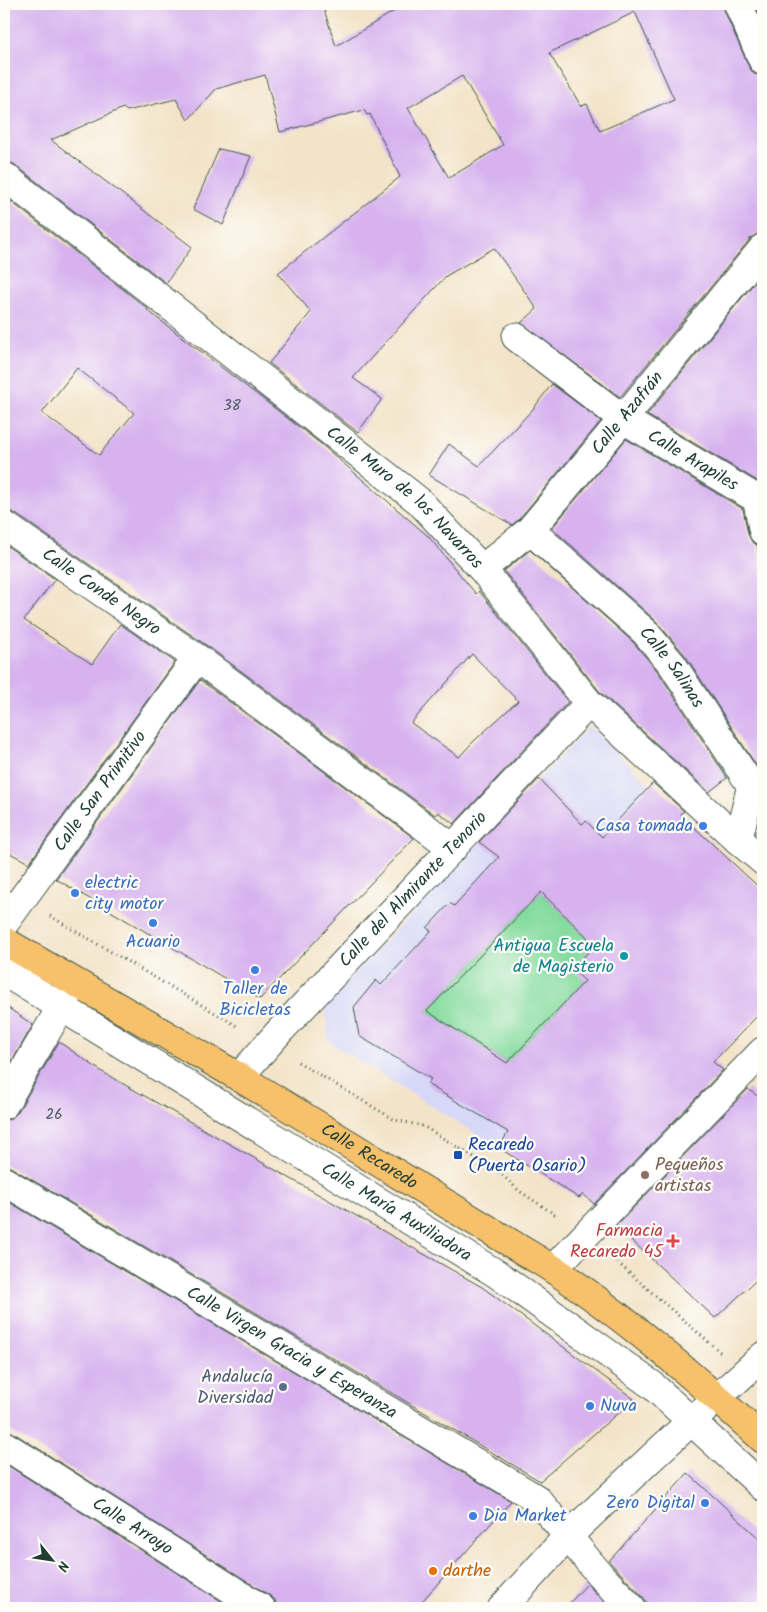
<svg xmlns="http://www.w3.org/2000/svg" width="767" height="1612" font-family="Kalam,sans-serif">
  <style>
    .built { fill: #d7d7f8 }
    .green { fill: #84db9e; stroke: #528c69 }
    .building { fill: #d7b2ef; fill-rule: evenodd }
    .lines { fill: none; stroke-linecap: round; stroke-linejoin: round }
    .minor-casing { stroke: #3f564a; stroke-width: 30 }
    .major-casing { stroke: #3f564a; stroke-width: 30 }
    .path { stroke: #3f564a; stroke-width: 3; stroke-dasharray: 1 4; stroke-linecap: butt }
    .minor { stroke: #fff; stroke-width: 28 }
    .major { stroke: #f6c16b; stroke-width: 28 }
    .shop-dot { fill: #3f7fe0; stroke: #fdfcf7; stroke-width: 2 }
    .culture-dot { fill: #0f9aa8; stroke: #fdfcf7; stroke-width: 2 }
    .transit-dot { fill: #1a4fb4; stroke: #fdfcf7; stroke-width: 2 }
    .education-dot { fill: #8d6e63; stroke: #fdfcf7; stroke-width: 2 }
    .health-dot { fill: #e0444e; stroke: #fdfcf7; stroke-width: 2 }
    .service-dot { fill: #5c6f8a; stroke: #fdfcf7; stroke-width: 2 }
    .food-dot { fill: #e8710a; stroke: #fdfcf7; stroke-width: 2 }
    .labels { text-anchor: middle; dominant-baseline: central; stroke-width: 4.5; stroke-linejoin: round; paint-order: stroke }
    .number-label { font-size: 15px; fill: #4d5a63 }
    .street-label { font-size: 18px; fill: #1f3d34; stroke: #fdfcf7 }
    .shop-label { font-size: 18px; fill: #366cbe; stroke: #fdfcf7; text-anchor: start }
    .culture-label { font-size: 18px; fill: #0d838f; stroke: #fdfcf7; text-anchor: end }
    .transit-label { font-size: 18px; fill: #164399; stroke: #fdfcf7; text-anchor: start }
    .education-label { font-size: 18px; fill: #785e54; stroke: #fdfcf7; text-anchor: start }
    .health-label { font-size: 18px; fill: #be3a42; stroke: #fdfcf7; text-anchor: end }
    .service-label { font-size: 18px; fill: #4e5e75; stroke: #fdfcf7; text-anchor: end }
    .food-label { font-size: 18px; fill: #c56008; stroke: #fdfcf7; text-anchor: start }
  </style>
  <rect width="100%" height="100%" fill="#fdfcf7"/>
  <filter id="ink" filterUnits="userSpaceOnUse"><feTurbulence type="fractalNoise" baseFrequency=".02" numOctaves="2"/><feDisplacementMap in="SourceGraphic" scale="10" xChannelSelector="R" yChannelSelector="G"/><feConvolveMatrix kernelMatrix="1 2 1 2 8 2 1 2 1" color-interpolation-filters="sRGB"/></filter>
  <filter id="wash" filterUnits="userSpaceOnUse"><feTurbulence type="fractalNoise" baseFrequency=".0096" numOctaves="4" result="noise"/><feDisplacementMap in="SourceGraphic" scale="20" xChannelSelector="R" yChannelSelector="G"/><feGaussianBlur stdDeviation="1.12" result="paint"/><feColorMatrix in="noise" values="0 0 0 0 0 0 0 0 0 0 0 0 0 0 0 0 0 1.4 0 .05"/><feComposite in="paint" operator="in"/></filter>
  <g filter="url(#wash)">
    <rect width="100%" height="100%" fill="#f3e3c8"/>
    <path class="built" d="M589,726L650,785L598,841L632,874L528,1101L499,1148L329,1042L325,1005Z"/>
    <path class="green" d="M541,892L595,945L573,968L585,981L507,1063L427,1011Z"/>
    <g id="blocks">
      <g class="building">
        <path d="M4,4H322L336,46L406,4H723L724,10L749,67L754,74L763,76V233L757,234L751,238L620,397L521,323L537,309L494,248L446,276L353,378L382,399L358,432L347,424L269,363L311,312L278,273L400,177L370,114L367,115L364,110L280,132L265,75L216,89L188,120L176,99L127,111L123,108L51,140L192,247L166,283L14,164L4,161ZM635,12L674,99L600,131L587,104L581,106L549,53ZM462,76L503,145L449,178L408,108Z"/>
        <path d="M755,4H763V23Z"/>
        <path d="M219,149L251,156L223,225L193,209Z"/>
        <path d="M4,196L148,309L147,310L321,444L428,536L476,594L479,591L568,702L454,824L438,812L435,815L206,645L13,512L4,510ZM77,368L134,413L99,455L42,413ZM472,654L518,701L474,741L459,757L411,723Z"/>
        <path d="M763,272V482H759L647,415Z"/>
        <path d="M552,384L601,421L519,519L512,525L429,475L449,444L479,466L533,409Z"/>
        <path d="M626,439L743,509L748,534L752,542L757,545L763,575V776L685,655L656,621L552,528Z"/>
        <path d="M4,544L55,579L24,620L92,664L120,624L175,662L29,863L4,850Z"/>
        <path d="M530,550L633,642L659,673L727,778L709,792L600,692L504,571Z"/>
        <path d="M200,680L414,838L260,999L56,879Z"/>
        <path d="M539,779L582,824L586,821L602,837L653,783L684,811L680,814L763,891V1010L713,1062L723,1070L594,1204L583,1194L579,1198L499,1148L508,1132L427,1084L431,1079L359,1036L354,1007L376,980L381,985L431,931L427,928L450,903L454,906L499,857L479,842ZM541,892L595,945L572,969L585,981L507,1063L427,1011Z"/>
        <path d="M4,1005L33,1025L4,1074Z"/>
        <path d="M59,1042L104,1073L482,1287L634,1399L540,1481L12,1168L4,1165V1121L12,1118L17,1113Z"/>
        <path d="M748,1089L763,1100V1274L715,1318L616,1226Z"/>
        <path d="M4,1199L511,1501L416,1608H277L275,1600L269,1595L12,1432L4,1430Z"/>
        <path d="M4,1463L232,1608H4Z"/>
        <path d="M688,1473L763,1542V1608H647V1604L643,1597L609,1561Z"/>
        <path d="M587,1584L590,1587L610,1608H565Z"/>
      </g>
    </g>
  </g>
  <g filter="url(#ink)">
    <use href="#blocks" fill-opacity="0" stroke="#3f564a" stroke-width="1"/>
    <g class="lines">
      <defs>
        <g id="minor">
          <path d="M738,4L763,61"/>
          <path id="s1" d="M4,176L419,501L482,569L589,703L738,840L763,861"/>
          <path id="s2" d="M516,337L623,419L757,499L763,497"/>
          <path d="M757,499L763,531"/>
          <path id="s3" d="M4,525L197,658L453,848"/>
          <path id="s4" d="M530,530L644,631L672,664L750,784V791L738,840"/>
          <path id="s5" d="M482,569L530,530L623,419L763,248"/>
          <path id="s6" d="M4,924L197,658"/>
          <path id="s7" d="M4,972L497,1274L652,1385L763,1487"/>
          <path id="s8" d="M239,1077L279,1032L589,703"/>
          <path d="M4,1105L70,992"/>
          <path id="s9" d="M4,1181L537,1499L601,1576L632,1608"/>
          <path d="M553,1269L763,1051"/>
          <path id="s10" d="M4,1445L261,1608"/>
          <path d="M502,1608L568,1536L662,1448L763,1356"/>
        </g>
        <g id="major">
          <path id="s11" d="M4,941L239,1077L553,1269C628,1319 696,1379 763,1439"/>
        </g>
      </defs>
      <use href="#minor" class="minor-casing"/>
      <use href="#major" class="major-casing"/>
      <g class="path">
        <path d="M50,916L239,1027"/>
        <path d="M298,1062L395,1120L423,1126L500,1173L518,1190L557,1216"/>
        <path d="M610,1256L720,1352"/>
      </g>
      <use href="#minor" class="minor"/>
      <use href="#major" class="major"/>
    </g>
  </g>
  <g class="shop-dot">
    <circle cx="703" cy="826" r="5"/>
    <circle cx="75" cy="893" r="5"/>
    <circle cx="153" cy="923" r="5"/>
    <circle cx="255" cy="970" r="5"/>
    <circle cx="590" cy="1406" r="5"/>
    <circle cx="705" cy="1503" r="5"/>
    <circle cx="473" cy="1516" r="5"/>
  </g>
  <circle class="culture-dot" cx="624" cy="956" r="5"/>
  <rect class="transit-dot" x="453" y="1150" width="10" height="10" rx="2.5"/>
  <circle class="education-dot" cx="645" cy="1175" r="5"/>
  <path class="health-dot" d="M670.5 1233.5h5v5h5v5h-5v5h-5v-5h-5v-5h5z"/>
  <circle class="service-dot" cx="283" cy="1387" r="5"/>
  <circle class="food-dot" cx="433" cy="1571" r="5"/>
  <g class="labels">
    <g class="number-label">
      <text x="232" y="406">38</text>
      <text x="54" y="1115">26</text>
    </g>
    <g class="street-label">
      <text stroke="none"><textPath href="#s5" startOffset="214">Calle Azafrán</textPath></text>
      <text stroke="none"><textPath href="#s2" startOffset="216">Calle Arapiles</textPath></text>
      <text stroke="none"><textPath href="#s1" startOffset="514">Calle Muro de los Navarros</textPath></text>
      <text stroke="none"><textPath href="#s3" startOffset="118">Calle Conde Negro</textPath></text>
      <text stroke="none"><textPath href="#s4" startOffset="198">Calle Salinas</textPath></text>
      <text stroke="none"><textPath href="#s6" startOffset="164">Calle San Primitivo</textPath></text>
      <text stroke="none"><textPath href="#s8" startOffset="256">Calle del Almirante Tenorio</textPath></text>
      <text stroke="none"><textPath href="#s11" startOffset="424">Calle Recaredo</textPath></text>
      <text stroke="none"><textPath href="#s7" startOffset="460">Calle María Auxiliadora</textPath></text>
      <text stroke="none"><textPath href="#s9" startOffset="335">Calle Virgen Gracia y Esperanza</textPath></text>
      <text stroke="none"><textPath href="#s10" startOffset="152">Calle Arroyo</textPath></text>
    </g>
    <g class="shop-label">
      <text x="693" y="826" text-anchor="end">Casa tomada</text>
      <text x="85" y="883">electric<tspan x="85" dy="21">city motor</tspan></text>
      <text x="153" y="942" text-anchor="middle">Acuario</text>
      <text x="255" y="989" text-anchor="middle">Taller de<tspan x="255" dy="21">Bicicletas</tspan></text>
      <text x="600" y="1406">Nuva</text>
      <text x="695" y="1503" text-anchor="end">Zero Digital</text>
      <text x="483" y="1516">Dia Market</text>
    </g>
    <g class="culture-label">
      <text x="614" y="946">Antigua Escuela<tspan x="614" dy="21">de Magisterio</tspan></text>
    </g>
    <g class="transit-label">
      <text x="468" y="1145">Recaredo<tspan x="468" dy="21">(Puerta Osario)</tspan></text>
    </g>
    <g class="education-label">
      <text x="655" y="1165">Pequeños<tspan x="655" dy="21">artistas</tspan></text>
    </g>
    <g class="health-label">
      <text x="663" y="1231">Farmacia<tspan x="663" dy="21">Recaredo 45</tspan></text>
    </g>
    <g class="service-label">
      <text x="273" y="1377">Andalucía<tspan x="273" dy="21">Diversidad</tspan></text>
    </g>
    <g class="food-label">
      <text x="443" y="1571">darthe</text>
    </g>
  </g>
  <rect width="767" height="1612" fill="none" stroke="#fdfcf7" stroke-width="20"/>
  <g transform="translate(52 1560) rotate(120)" stroke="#fdfcf7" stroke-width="4" paint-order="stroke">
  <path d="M0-4L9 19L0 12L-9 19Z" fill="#1f3d34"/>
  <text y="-8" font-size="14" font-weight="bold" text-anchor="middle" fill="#1f3d34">N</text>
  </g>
</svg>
